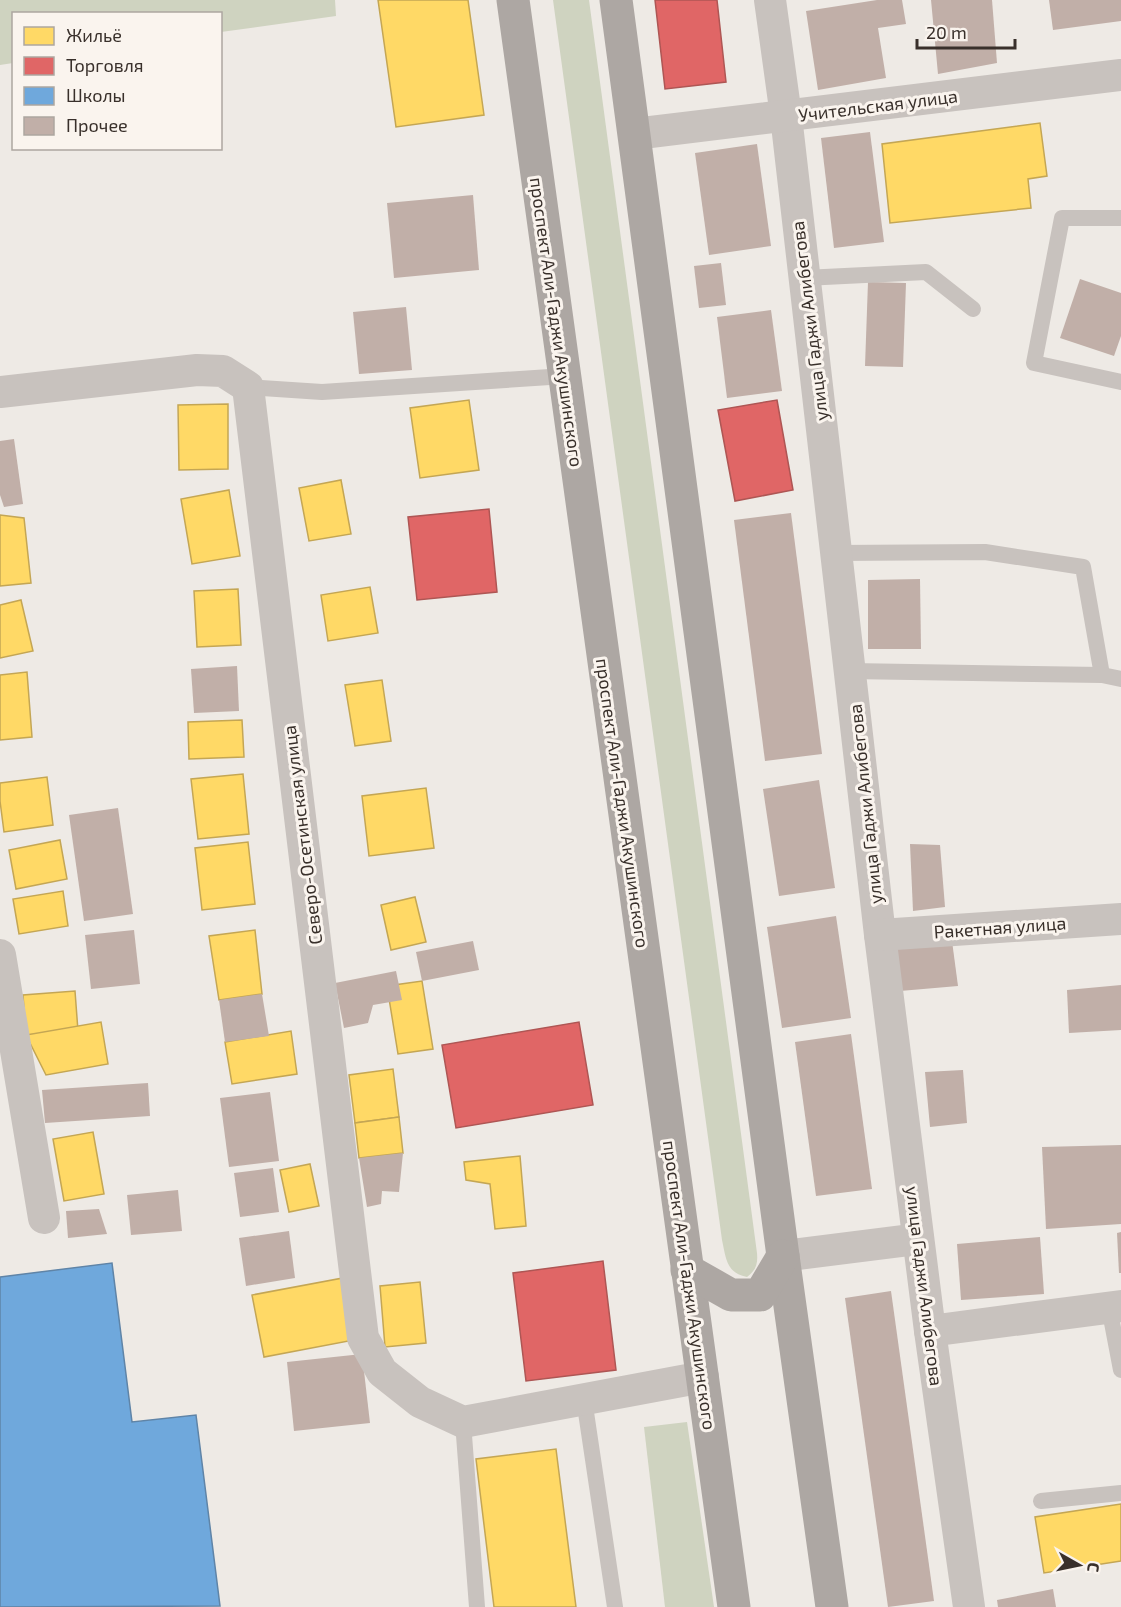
<svg xmlns="http://www.w3.org/2000/svg" width="1121" height="1607" font-family="'Exo 2',sans-serif">
  <style>
    .green { fill: #cfd3c0 }
    .homes { fill: #ffd966; stroke: #c4a654; stroke-width: 1.5 }
    .shops { fill: #e06666; stroke: #ae5654; stroke-width: 1.5 }
    .schools { fill: #6fa8dc; stroke: #5f84a7; stroke-width: 1.5 }
    .building { fill: #c1afa8 }
    .lines { fill: none; stroke-linecap: round; stroke-linejoin: round }
    .service { stroke: #c8c2be; stroke-width: 16 }
    .minor { stroke: #c8c2be; stroke-width: 32 }
    .primary { stroke: #ada7a3; stroke-width: 33 }
    .labels { text-anchor: middle; dominant-baseline: central; stroke-width: 6; stroke-linejoin: round; paint-order: stroke }
    .street-label { font-size: 18px; fill: #39302b; stroke: #faf4ee }
  </style>
  <rect width="100%" height="100%" fill="#eeeae5"/>
  <g class="green">
    <path d="M0,0H335L336,16L221,32L220,14H14L13,63L0,65Z"/>
    <path d="M553,0H589L757,1253C758,1264 756,1270 747,1277C726,1273 726,1258 722,1240Z"/>
    <path d="M687,1422L714,1607H665L644,1427Z"/>
  </g>
  <g class="homes">
    <path d="M378,0H468L484,115L396,127Z"/>
    <path d="M1040,123L1047,176L1028,179L1031,208L890,223L882,144Z"/>
    <path d="M469,400L479,470L420,478L410,408Z"/>
    <path d="M228,404V469L179,470L178,405Z"/>
    <path d="M341,480L351,534L309,541L299,488Z"/>
    <path d="M229,490L240,556L192,564L181,499Z"/>
    <path d="M0,515L24,518L31,583L0,586Z"/>
    <path d="M370,587L378,633L328,641L321,595Z"/>
    <path d="M238,589L241,645L197,647L194,591Z"/>
    <path d="M21,600L33,651L0,658V605Z"/>
    <path d="M27,672L32,737L0,740V675Z"/>
    <path d="M382,680L391,741L355,746L345,685Z"/>
    <path d="M242,720L244,757L189,759L188,722Z"/>
    <path d="M243,774L249,834L198,839L191,779Z"/>
    <path d="M47,777L53,825L4,832L0,801V783Z"/>
    <path d="M426,788L434,848L369,856L362,796Z"/>
    <path d="M60,840L67,879L16,889L9,850Z"/>
    <path d="M248,842L255,904L202,910L195,848Z"/>
    <path d="M63,891L68,926L19,934L13,899Z"/>
    <path d="M415,897L426,942L391,950L381,905Z"/>
    <path d="M255,930L262,994L219,1000L209,936Z"/>
    <path d="M422,981L433,1049L398,1054L387,986Z"/>
    <path d="M75,991L78,1031L26,1035L23,995Z"/>
    <path d="M101,1022L108,1064L46,1075L26,1035Z"/>
    <path d="M291,1031L297,1074L232,1084L225,1042Z"/>
    <path d="M393,1069L399,1117L355,1123L349,1075Z"/>
    <path d="M399,1117L403,1153L359,1158L355,1123Z"/>
    <path d="M93,1132L104,1194L64,1201L53,1139Z"/>
    <path d="M520,1156L526,1226L495,1229L490,1184L466,1180L464,1162Z"/>
    <path d="M310,1164L319,1206L289,1212L280,1170Z"/>
    <path d="M343,1278L354,1340L264,1357L252,1295Z"/>
    <path d="M420,1282L426,1343L385,1347L380,1286Z"/>
    <path d="M556,1449L576,1607H494L476,1459Z"/>
    <path d="M1121,1504V1561L1044,1573L1035,1517Z"/>
  </g>
  <g class="shops">
    <path d="M655,0H717L726,82L665,89Z"/>
    <path d="M777,400L793,490L735,501L718,410Z"/>
    <path d="M489,509L497,592L417,600L408,517Z"/>
    <path d="M579,1022L593,1105L456,1128L442,1045Z"/>
    <path d="M603,1261L616,1370L526,1381L513,1273Z"/>
  </g>
  <path class="schools" d="M112,1263L132,1422L196,1415L220,1606L0,1607V1277Z"/>
  <g class="building">
    <path d="M877,0H902L906,24L878,28L886,78L818,90L806,11Z"/>
    <path d="M931,0H992L997,63L938,74Z"/>
    <path d="M1049,0H1121V21L1053,30Z"/>
    <path d="M870,132L884,242L834,248L821,138Z"/>
    <path d="M757,144L771,246L709,255L695,153Z"/>
    <path d="M473,195L479,270L394,278L387,203Z"/>
    <path d="M721,263L726,305L699,308L694,266Z"/>
    <path d="M1080,279L1121,293V336L1114,356L1060,338Z"/>
    <path d="M868,282L906,283L903,367L865,366Z"/>
    <path d="M406,307L412,370L359,374L353,312Z"/>
    <path d="M771,310L782,391L727,398L717,317Z"/>
    <path d="M14,439L23,504L4,507L0,495V441Z"/>
    <path d="M791,513L822,754L765,761L734,520Z"/>
    <path d="M920,579L921,649H868V580Z"/>
    <path d="M237,666L239,711L194,713L191,669Z"/>
    <path d="M819,780L835,888L779,896L763,789Z"/>
    <path d="M118,808L133,914L84,921L69,815Z"/>
    <path d="M910,844L940,845L945,907L913,911Z"/>
    <path d="M836,916L851,1018L782,1028L767,927Z"/>
    <path d="M134,930L140,984L91,989L85,935Z"/>
    <path d="M473,941L479,970L422,981L416,952Z"/>
    <path d="M952,941L958,986L900,991L897,943Z"/>
    <path d="M396,971L402,1000L373,1005L368,1023L344,1028L335,983Z"/>
    <path d="M1121,985V1030L1069,1033L1067,990Z"/>
    <path d="M262,994L269,1036L225,1042L219,1000Z"/>
    <path d="M851,1034L872,1189L816,1196L795,1042Z"/>
    <path d="M963,1070L967,1123L930,1127L925,1072Z"/>
    <path d="M148,1083L150,1116L45,1123L42,1090Z"/>
    <path d="M270,1092L279,1161L229,1167L220,1098Z"/>
    <path d="M1121,1145V1224L1046,1229L1042,1147Z"/>
    <path d="M403,1153L399,1192L382,1191L381,1204L367,1207L359,1158Z"/>
    <path d="M273,1168L279,1212L240,1217L234,1173Z"/>
    <path d="M178,1190L182,1231L131,1235L127,1195Z"/>
    <path d="M99,1209L107,1234L68,1238L66,1211Z"/>
    <path d="M289,1231L295,1278L246,1286L239,1238Z"/>
    <path d="M1121,1232V1273H1119L1117,1233Z"/>
    <path d="M1040,1237L1044,1294L961,1300L957,1244Z"/>
    <path d="M891,1291L934,1601L888,1607L845,1298Z"/>
    <path d="M362,1354L370,1423L294,1431L287,1362Z"/>
    <path d="M1053,1589L1056,1607H998L997,1600Z"/>
  </g>
  <g class="lines">
    <g class="service">
      <path d="M1121,218H1062L1034,363L1121,382"/>
      <path d="M804,278L926,272L973,309"/>
      <path d="M248,387L322,392L565,376"/>
      <path d="M836,553L985,552L1083,567L1102,675"/>
      <path d="M850,671L1102,675L1121,679"/>
      <path d="M1109,1307L1121,1370"/>
      <path d="M584,1399L615,1607"/>
      <path d="M463,1422L477,1607"/>
      <path d="M1041,1501L1121,1493"/>
    </g>
    <g class="minor">
      <path d="M770,0L786,116L880,935L930,1331L969,1607"/>
      <path d="M634,134L1121,75"/>
      <path d="M0,392L197,370L223,371L248,387L363,1338L382,1372L420,1402L463,1422L703,1377"/>
      <path d="M880,935L1121,919"/>
      <path d="M0,955L44,1218"/>
      <path d="M783,1256L918,1239"/>
      <path d="M930,1331L1121,1306"/>
    </g>
    <g class="primary">
      <path d="M513,0L734,1607"/>
      <path d="M616,0L783,1256L832,1607"/>
      <path d="M687,1270L731,1295H760L783,1256"/>
    </g>
  </g>
  <g class="labels">
    <g class="street-label">
      <text transform="translate(878 105) rotate(-7)">Учительская улица</text>
      <text transform="translate(809 321) rotate(-97)">улица Гаджи Алибегова</text>
      <text transform="translate(557 322) rotate(82)">проспект Али-Гаджи Акушинского</text>
      <text transform="translate(623 803) rotate(82)">проспект Али-Гаджи Акушинского</text>
      <text transform="translate(865 804) rotate(-96)">улица Гаджи Алибегова</text>
      <text transform="translate(302 835) rotate(-97)">Северо-Осетинская улица</text>
      <text transform="translate(1000 927) rotate(-4)">Ракетная улица</text>
      <text transform="translate(690 1285) rotate(82)">проспект Али-Гаджи Акушинского</text>
      <text transform="translate(925 1286) rotate(83)">улица Гаджи Алибегова</text>
    </g>
  </g>
  <rect x="12" y="12" width="210" height="138" fill="#faf4ee" stroke="#ada6a0" stroke-width="1.5"/>
  <rect x="24" y="27" width="30" height="18" fill="#ffd966" stroke="#ada6a0" stroke-width="1.5"/>
  <text x="66" y="42" font-size="18" fill="#39302b">Жильё</text>
  <rect x="24" y="57" width="30" height="18" fill="#e06666" stroke="#ada6a0" stroke-width="1.5"/>
  <text x="66" y="72" font-size="18" fill="#39302b">Торговля</text>
  <rect x="24" y="87" width="30" height="18" fill="#6fa8dc" stroke="#ada6a0" stroke-width="1.5"/>
  <text x="66" y="102" font-size="18" fill="#39302b">Школы</text>
  <rect x="24" y="117" width="30" height="18" fill="#c1afa8" stroke="#ada6a0" stroke-width="1.5"/>
  <text x="66" y="132" font-size="18" fill="#39302b">Прочее</text>
  <g transform="translate(1079 1565) rotate(99)" stroke="#faf4ee" stroke-width="4.5" paint-order="stroke">
  <path d="M0-4.5L10 22L0 15L-10 22Z" fill="#39302b"/>
  <text y="-9" font-size="16" font-weight="bold" text-anchor="middle" fill="#39302b">С</text>
  </g>
  <path d="M917 39v9h98v-9" fill="none" stroke="#39302b" stroke-width="3"/>
  <text x="926" y="39" font-size="18" fill="#39302b" stroke="#faf4ee" stroke-width="4.5" paint-order="stroke">20 m</text>
</svg>
